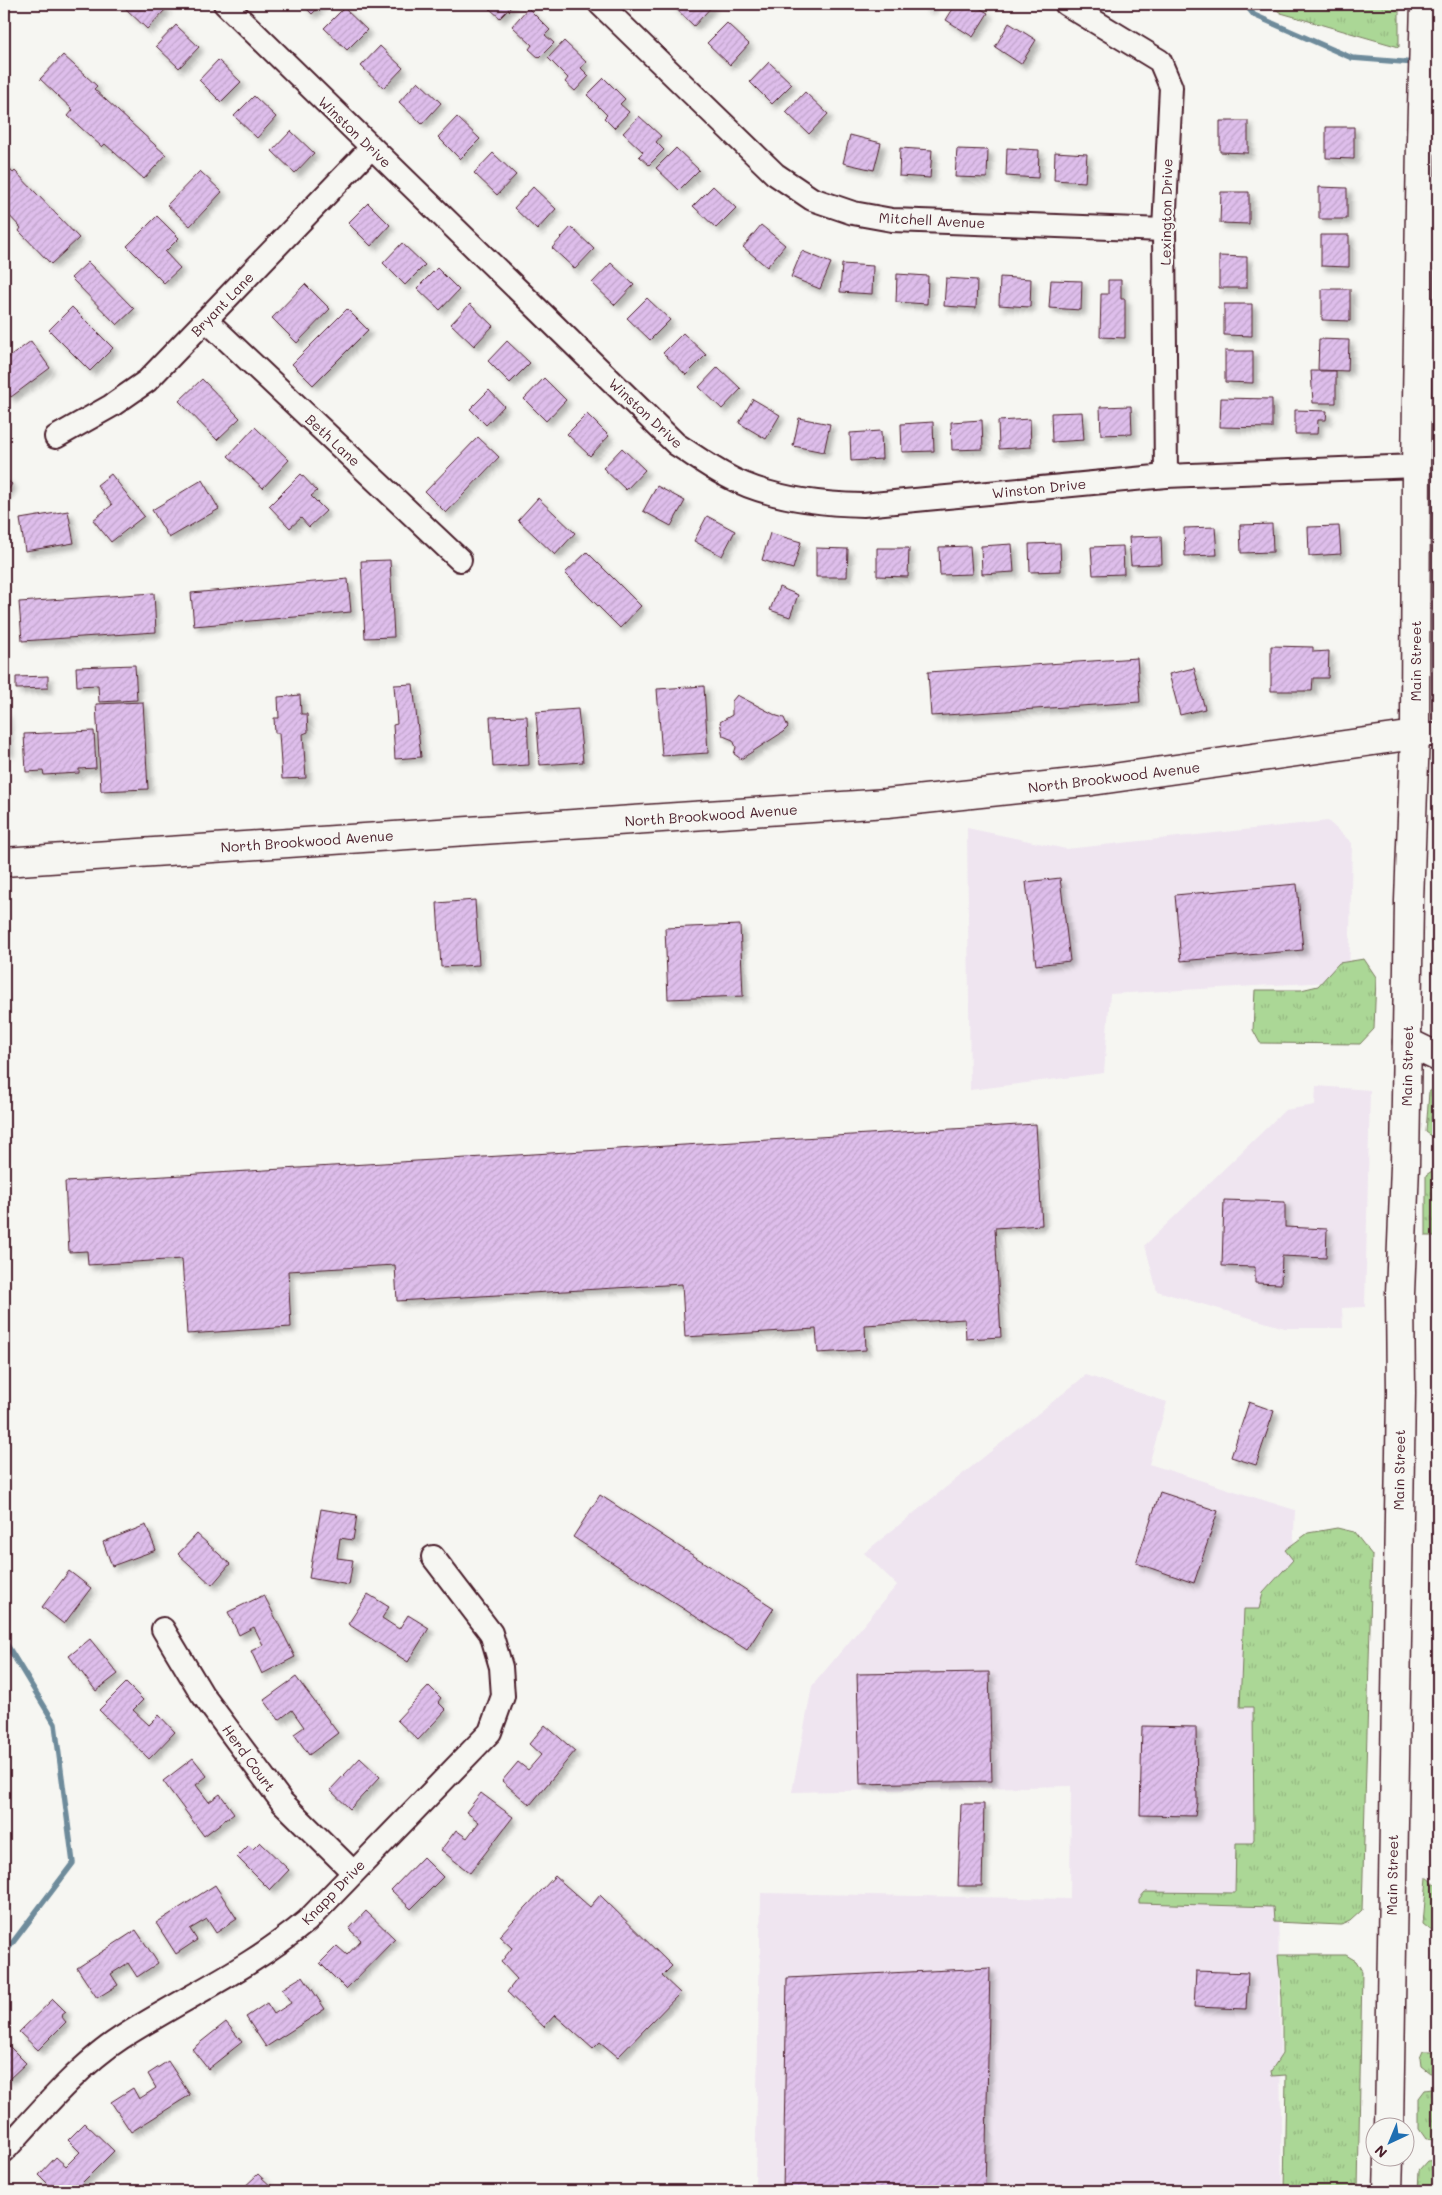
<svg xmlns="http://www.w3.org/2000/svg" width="1442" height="2195" font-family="Mali,sans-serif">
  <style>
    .built { fill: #efe5f0 }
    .grass { fill: url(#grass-tufts); stroke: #7a7b60 }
    .forest { fill: url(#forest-firs); stroke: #7a7b60 }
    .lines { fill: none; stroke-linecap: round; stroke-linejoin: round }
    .stream { stroke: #6e8b9b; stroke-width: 5.5 }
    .building { fill: url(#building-hatch); stroke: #4a1f2b; filter: url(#shadow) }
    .street-casing { stroke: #4a1f2b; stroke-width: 26 }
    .secondary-casing { stroke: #4a1f2b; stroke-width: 31 }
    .primary-casing { stroke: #4a1f2b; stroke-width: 31 }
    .street { stroke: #f6f6f2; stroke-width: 22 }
    .secondary { stroke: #f6f6f2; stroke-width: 28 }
    .primary { stroke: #f6f6f2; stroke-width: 28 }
    .labels { text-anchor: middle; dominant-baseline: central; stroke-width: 5; stroke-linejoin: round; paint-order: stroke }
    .street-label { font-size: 14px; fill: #4a1f2b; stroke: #f6f6f2 }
  </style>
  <defs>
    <pattern id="grass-tufts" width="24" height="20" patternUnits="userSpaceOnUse" patternTransform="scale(1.25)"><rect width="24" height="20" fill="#abd796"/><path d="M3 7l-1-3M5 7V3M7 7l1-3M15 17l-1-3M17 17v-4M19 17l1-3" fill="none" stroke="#95b881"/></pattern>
    <pattern id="forest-firs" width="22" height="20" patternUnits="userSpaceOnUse" patternTransform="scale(1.25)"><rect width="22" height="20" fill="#abd796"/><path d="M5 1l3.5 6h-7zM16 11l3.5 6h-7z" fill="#95b881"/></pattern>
    <pattern id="building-hatch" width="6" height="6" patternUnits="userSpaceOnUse" patternTransform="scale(1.25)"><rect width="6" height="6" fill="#debeeb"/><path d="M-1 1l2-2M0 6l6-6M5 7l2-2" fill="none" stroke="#c0a3ca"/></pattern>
    <filter id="shadow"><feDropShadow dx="4.5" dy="4.5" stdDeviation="2.5" flood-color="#0004"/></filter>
  </defs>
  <rect width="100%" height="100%" fill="#f6f6f2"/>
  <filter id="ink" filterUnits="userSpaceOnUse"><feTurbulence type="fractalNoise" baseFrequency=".02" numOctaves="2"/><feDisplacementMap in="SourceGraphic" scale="10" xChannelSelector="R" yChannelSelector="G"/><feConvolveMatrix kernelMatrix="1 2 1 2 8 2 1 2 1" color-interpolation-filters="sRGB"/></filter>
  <g filter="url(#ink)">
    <g class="built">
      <path d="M1328,821L1352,843L1349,981L1110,994L1104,1073L970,1090L967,828L1066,849Z"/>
      <path d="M1316,1086L1370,1090L1365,1307L1342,1308L1343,1328H1285L1157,1291L1145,1245L1285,1110L1315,1105Z"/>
      <path d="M1086,1375L1167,1402L1149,1464L1295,1510L1278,1902L1282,2191H755L761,1893L1070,1899L1071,1786L792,1792L812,1686L897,1585L864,1553Z"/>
    </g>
    <g class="grass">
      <path d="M1268,4H1399V47L1281,13Z"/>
      <path d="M1364,959L1376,977L1374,1029L1360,1044L1260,1043L1253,1030L1255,990H1301L1318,986L1339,963Z"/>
      <path d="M1438,1085V1137H1433L1426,1132L1429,1092Z"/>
      <path d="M1435,1169L1438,1236H1426V1175Z"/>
      <path d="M1337,1528L1354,1532L1372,1555L1362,1910L1350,1921L1341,1925L1274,1922L1273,1907L1139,1903V1899L1145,1892L1235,1893L1236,1843H1252L1254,1839L1253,1707H1240L1244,1609H1259L1263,1593L1293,1560L1285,1550L1308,1533Z"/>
      <path d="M1278,1955H1346L1356,1961L1362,1971L1358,2191H1284L1286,2075L1272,2076L1271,2071L1282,2054V1998Z"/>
      <path d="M1423,2051H1438V2072L1430,2073L1421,2066L1420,2058Z"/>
      <path d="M1438,2088V2138L1426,2139L1419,2129V2098L1425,2090Z"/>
      <path d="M1438,2160V2191H1418L1419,2170L1427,2161Z"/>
    </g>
    <path class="forest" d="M1427,1877L1438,1886V1936L1423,1924Z"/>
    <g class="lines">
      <g class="stream">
        <path d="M1245,4L1254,15L1352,58L1416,63"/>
        <path d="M4,1640L55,1724L73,1863L4,1954"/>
      </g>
    </g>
    <g class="building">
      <path d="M127,4H161L166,9L147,29L124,7Z"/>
      <path d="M302,4H322L312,14Z"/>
      <path d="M492,4H514L500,18L490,9L494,5Z"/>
      <path d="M671,4H712L713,5L694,26Z"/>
      <path d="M921,4H934L930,9Z"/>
      <path d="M956,4H973L988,13L973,37L946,20Z"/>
      <path d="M344,8L367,30L347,50L324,28Z"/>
      <path d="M528,8L550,30L545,35L554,43L539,58L529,49L532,45L512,26Z"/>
      <path d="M727,23L749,44L730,65L707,43Z"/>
      <path d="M1009,23L1036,40L1021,64L995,47Z"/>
      <path d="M176,25L199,47L179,68L156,46Z"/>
      <path d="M564,41L586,62L581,68L589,76L575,91L565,82L568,78L548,58Z"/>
      <path d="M380,46L403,68L384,88L361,66Z"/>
      <path d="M63,55L97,86L94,89L166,155L144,179L105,144L102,147L68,116L73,110L40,79Z"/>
      <path d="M218,60L241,82L221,102L199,80Z"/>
      <path d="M769,62L792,84L772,104L750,82Z"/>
      <path d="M604,78L625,99L620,104L629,112L614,128L604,118L607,115L587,95Z"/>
      <path d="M418,81L441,103L422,124L399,102Z"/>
      <path d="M805,92L828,114L809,134L786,112Z"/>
      <path d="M254,96L276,117L257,138L234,116Z"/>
      <path d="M639,116L661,136L656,142L664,150L649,165L639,156L643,152L623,133Z"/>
      <path d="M457,117L480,139L460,159L438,137Z"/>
      <path d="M1220,121H1248V153L1220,152Z"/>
      <path d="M1326,127H1354V159L1326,158Z"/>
      <path d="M291,131L314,153L295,173L272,151Z"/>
      <path d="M850,135L881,143L874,170L843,163Z"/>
      <path d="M676,148L699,170L679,190L656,168Z"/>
      <path d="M900,148L932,150L930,178L899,176Z"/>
      <path d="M1007,148L1039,150L1038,178L1006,176Z"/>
      <path d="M957,149L988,150L987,178L955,177Z"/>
      <path d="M1055,152L1087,154L1085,182L1054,180Z"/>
      <path d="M493,153L516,175L497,195L474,173Z"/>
      <path d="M4,163L13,173L15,171L79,238L51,264L19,231L21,228L4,210Z"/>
      <path d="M200,171L222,192L190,226L167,205Z"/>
      <path d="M713,186L736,208L716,228L693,206Z"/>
      <path d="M533,187L556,209L537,230L514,208Z"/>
      <path d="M1319,187L1347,188V219H1319Z"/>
      <path d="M1221,192H1249V224L1220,223Z"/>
      <path d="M368,203L390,225L371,246L348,223Z"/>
      <path d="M157,216L179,238L165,252L180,268L164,283L127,246Z"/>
      <path d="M761,225L785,245L767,267L743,247Z"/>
      <path d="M571,227L594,249L575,269L552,248Z"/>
      <path d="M1321,235H1349V267L1321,266Z"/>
      <path d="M402,243L425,265L405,285L383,263Z"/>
      <path d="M802,251L831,263L820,289L791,277Z"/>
      <path d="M1219,256L1247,257V288H1219Z"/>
      <path d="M88,262L134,309L117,325L71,278Z"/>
      <path d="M611,263L634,285L615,305L592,283Z"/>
      <path d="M842,264L873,266L872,294L840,292Z"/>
      <path d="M437,268L459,290L440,310L417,288Z"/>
      <path d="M897,274L928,276L927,304L896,302Z"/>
      <path d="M1000,277L1031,279L1030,307L999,305Z"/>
      <path d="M946,278L977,280L976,308L944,306Z"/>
      <path d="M1051,280L1082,281L1081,310L1049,308Z"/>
      <path d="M1108,280H1121V299H1125V338L1100,337L1101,294H1108Z"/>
      <path d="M305,284L330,309L297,343L272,318Z"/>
      <path d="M1322,289H1350V321L1322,320Z"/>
      <path d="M647,298L670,320L650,340L627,318Z"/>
      <path d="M470,304L493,326L474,346L451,324Z"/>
      <path d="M1224,304H1252V336L1224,335Z"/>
      <path d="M72,307L113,348L90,371L49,330Z"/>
      <path d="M347,309L368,330L313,385L292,364Z"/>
      <path d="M683,333L706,355L686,375L663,353Z"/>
      <path d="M1319,339L1349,340L1348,371L1318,370Z"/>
      <path d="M31,341L50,368L11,397L4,388V361Z"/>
      <path d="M507,341L530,363L510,383L488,361Z"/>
      <path d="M1225,351H1253V383L1225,382Z"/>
      <path d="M718,367L741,389L722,409L699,387Z"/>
      <path d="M1311,371H1336V403H1313Z"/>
      <path d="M544,378L566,400L546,421L524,399Z"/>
      <path d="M202,379L240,418L217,440L179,401Z"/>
      <path d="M489,390L504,406L486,425L470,409Z"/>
      <path d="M1221,398L1272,399V428L1220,427Z"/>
      <path d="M753,399L780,415L766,439L739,423Z"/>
      <path d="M1131,406L1132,434L1101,435L1100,407Z"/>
      <path d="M1295,410L1327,411L1326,420H1318L1317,434H1295Z"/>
      <path d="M1082,412L1084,440L1052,442L1051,413Z"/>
      <path d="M587,414L609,436L590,456L567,434Z"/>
      <path d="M799,418L830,424L824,452L793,446Z"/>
      <path d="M1030,419L1031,447L999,449L998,421Z"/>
      <path d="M982,420L983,449L952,450L951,422Z"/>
      <path d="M933,422L934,451L902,452L901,424Z"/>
      <path d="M255,427L289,460L263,488L228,456Z"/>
      <path d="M881,431L882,459L851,461L850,433Z"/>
      <path d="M478,437L499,457L446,513L425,492Z"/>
      <path d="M622,448L645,470L626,490L603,468Z"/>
      <path d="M111,474L144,516L111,542L93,520L112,505L97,485Z"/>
      <path d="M301,474L317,491L311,496L326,511L309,527L301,518L290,528L269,506Z"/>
      <path d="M4,478L12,484L4,497Z"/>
      <path d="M202,480L219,509L169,538L152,510Z"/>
      <path d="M657,486L685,501L671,526L643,511Z"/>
      <path d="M538,498L575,533L555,555L518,520Z"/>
      <path d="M68,511L74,543L25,551L20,519Z"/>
      <path d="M707,516L735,531L722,556L694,541Z"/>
      <path d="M1272,524L1273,552L1241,553L1240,525Z"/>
      <path d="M1339,526L1341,554L1309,556L1308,527Z"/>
      <path d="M1215,527L1217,555L1185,556L1184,528Z"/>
      <path d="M770,533L801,542L793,569L762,560Z"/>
      <path d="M1161,536L1162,564L1131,565L1129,537Z"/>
      <path d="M1060,543L1061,571L1030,572L1029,544Z"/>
      <path d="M1012,544L1014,572L982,574L981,546Z"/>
      <path d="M970,546L972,574L940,575L939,547Z"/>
      <path d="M1123,546L1124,574L1093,575L1091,547Z"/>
      <path d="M816,548L848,549L847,577H816Z"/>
      <path d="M877,548H909L908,577L877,576Z"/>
      <path d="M587,552L641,606L620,628L565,573Z"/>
      <path d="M390,560L394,637L365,638L361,561Z"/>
      <path d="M348,579L351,612L194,626L191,593Z"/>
      <path d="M779,587L798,595L790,617L770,610Z"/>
      <path d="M154,593L156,632L22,641L19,602Z"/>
      <path d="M1271,646L1313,647V652L1329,651L1328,678H1313L1312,691H1271Z"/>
      <path d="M1137,658L1140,702L931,716L928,672Z"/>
      <path d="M135,665L137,700L99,702L98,685L77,686L76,667Z"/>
      <path d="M1194,668L1205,709L1180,715L1169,674Z"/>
      <path d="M48,676V688L16,689V677Z"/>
      <path d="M413,684L421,757L395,759L393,725L397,724L394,685Z"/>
      <path d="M704,686L708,753L662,756L657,689Z"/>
      <path d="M300,695L301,714H307L308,732L303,734L306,778L282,779L279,733H275L274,718H279L278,697Z"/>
      <path d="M737,695L777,716L784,718L788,727L783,732L741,759L734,754L736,747L733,740L723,736L720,722L732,715V701Z"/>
      <path d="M143,702L148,789L101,791L96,704Z"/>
      <path d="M578,709L583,762L540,765L536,712Z"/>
      <path d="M4,713H6L9,752H4Z"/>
      <path d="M527,716L529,765L493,767L490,717Z"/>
      <path d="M94,731L96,768L79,769V773L44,775L43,771L26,772L24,734Z"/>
      <path d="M1060,878L1070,961L1036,965L1026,882Z"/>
      <path d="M1297,884L1303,950L1181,961L1175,895Z"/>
      <path d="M475,900L479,965L441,967L437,903Z"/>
      <path d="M740,925L743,996L668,999L665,928Z"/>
      <path d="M1036,1124L1042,1225L995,1228L1001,1337L966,1339L965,1319L865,1325L866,1350L818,1353L816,1329L685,1337L682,1284L397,1301L395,1265L288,1271L291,1327L187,1334L182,1259L88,1265L87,1251L69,1252L65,1182Z"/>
      <path d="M1224,1200L1285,1202V1227L1327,1229L1326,1258L1282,1256L1281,1284L1255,1283V1267L1222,1266Z"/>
      <path d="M1249,1402L1274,1411L1256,1465L1231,1457Z"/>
      <path d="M1160,1492L1218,1511L1194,1583L1136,1563Z"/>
      <path d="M600,1495L774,1608L747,1650L573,1537Z"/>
      <path d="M321,1509L357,1515L353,1540L340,1538L337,1558L353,1560L349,1585L309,1578Z"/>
      <path d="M146,1525L156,1550L112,1566L103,1542Z"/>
      <path d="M197,1534L230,1564L212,1585L178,1554Z"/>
      <path d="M69,1571L91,1588L64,1624L42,1607Z"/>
      <path d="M368,1594L389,1607L382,1618L399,1629L408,1615L429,1628L408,1662L348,1624Z"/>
      <path d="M264,1595L295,1657L262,1674L251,1651L263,1645L254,1627L239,1635L228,1612Z"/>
      <path d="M90,1639L118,1674L96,1691L69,1656Z"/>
      <path d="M989,1672L992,1781L860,1784L857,1674Z"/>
      <path d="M296,1677L338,1733L309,1755L294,1734L304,1727L292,1710L279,1720L264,1700Z"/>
      <path d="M126,1683L143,1700L133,1710L149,1725L159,1715L175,1732L149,1759L99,1710Z"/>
      <path d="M429,1686L441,1698L438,1702L446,1710L418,1740L397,1720Z"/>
      <path d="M545,1725L575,1751L530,1805L502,1781L518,1762L528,1770L541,1755L529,1744Z"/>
      <path d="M1142,1726L1196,1727L1197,1803L1195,1816L1140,1815Z"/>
      <path d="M193,1758L207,1776L196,1785L209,1802L220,1794L234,1813L204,1836L163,1781Z"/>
      <path d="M360,1758L380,1777L350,1809L330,1790Z"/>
      <path d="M481,1793L513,1817L470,1873L441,1850L456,1830L467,1838L479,1822L466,1812Z"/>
      <path d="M961,1804H984L982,1886H958Z"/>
      <path d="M260,1842L289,1870L270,1890L237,1857L249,1845L253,1849Z"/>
      <path d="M423,1857L443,1877L411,1909L391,1890Z"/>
      <path d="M555,1876L590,1907L600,1895L672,1966L662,1976L680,1993L618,2057L600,2042L593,2049L555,2015L544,2027L507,1992L517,1979L501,1962L512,1948L499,1936Z"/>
      <path d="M215,1885L237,1919L216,1933L207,1919L190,1929L197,1940L176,1954L156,1923Z"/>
      <path d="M366,1911L395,1939L346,1989L320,1963L337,1946L347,1955L361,1940L349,1929Z"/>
      <path d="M136,1930L158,1963L137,1977L128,1963L111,1974L118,1985L97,1998L77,1968Z"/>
      <path d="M990,1968L985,2191H783L787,1978Z"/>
      <path d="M1196,1971L1248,1973L1246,2009L1194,2007Z"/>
      <path d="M303,1976L325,2009L266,2047L246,2017L267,2003L274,2014L291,2003L282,1989Z"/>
      <path d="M53,1999L66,2012L61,2016L66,2022L38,2050L19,2032Z"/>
      <path d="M226,2022L242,2042L208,2069L192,2049Z"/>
      <path d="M4,2041L26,2063L8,2080L4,2076Z"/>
      <path d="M168,2061L190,2095L131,2132L111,2102L133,2088L139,2099L156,2088L148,2074Z"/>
      <path d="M85,2123L114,2151L74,2191H55L39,2175L56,2157L66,2166L80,2152L68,2140Z"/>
      <path d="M258,2174L276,2191H240Z"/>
    </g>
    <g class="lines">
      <defs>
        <g id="street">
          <path d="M225,4L676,444C692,454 708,466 725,475C766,498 817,504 863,505L1166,476L1416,466"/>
          <path d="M600,4L775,174L812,199L853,213L892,220L1164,230"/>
          <path d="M1066,4L1160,61L1171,87L1164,230L1166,476"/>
          <path d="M206,320L460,560"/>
          <path d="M56,437L111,406L147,381L371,148"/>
          <path d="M1415,735H1438"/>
          <path d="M163,1629L202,1694L282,1802L353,1872"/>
          <path d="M4,2151C38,2114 79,2065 121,2038C185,1997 248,1970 307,1921L490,1732L503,1696L501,1667L491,1633L433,1557"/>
        </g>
        <g id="secondary">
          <path d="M4,862L887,803L1092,781L1415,735"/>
          <path d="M1407,1042L1438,1057"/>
        </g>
        <g id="primary">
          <path d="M1389,2128L1401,1393L1400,1294L1405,1166L1409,901L1415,735L1416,466L1421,142L1425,4"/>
          <path d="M1388,2191L1389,2158"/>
        </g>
      </defs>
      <use href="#street" class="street-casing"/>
      <use href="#secondary" class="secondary-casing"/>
      <use href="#primary" class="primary-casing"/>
      <use href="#street" class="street"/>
      <use href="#secondary" class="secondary"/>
      <use href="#primary" class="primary"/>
    </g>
  </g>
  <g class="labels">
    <g class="street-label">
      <text transform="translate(355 132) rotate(44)">Winston Drive</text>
      <text transform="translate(1166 212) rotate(-89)">Lexington Drive</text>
      <text transform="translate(932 220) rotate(3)">Mitchell Avenue</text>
      <text transform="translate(222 304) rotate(-46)">Bryant Lane</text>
      <text transform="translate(646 413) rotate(43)">Winston Drive</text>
      <text transform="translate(333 440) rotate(43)">Beth Lane</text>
      <text transform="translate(1039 488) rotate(-6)">Winston Drive</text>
      <text transform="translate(1415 661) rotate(-90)">Main Street</text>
      <text transform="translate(1114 777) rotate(-7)">North Brookwood Avenue</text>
      <text transform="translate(711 815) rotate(-4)">North Brookwood Avenue</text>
      <text transform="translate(307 841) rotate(-4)">North Brookwood Avenue</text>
      <text transform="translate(1407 1066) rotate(-89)">Main Street</text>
      <text transform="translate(1399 1470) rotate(-89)">Main Street</text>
      <text transform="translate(249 1758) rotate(54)">Herd Court</text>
      <text transform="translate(1392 1875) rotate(-89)">Main Street</text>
      <text transform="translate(333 1892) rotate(-46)">Knapp Drive</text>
    </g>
  </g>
  <rect width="1442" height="2195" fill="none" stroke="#f6f6f2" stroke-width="20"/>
  <rect x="10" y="10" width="1422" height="2175" fill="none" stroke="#4a1f2b" stroke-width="2" filter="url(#ink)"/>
  <g transform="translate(1390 2142) rotate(224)"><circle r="24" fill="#f6f6f2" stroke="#b1a0a2"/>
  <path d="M0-4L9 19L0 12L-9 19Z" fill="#1f6fb2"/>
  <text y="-8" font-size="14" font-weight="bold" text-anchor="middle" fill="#4a1f2b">N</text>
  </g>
</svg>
